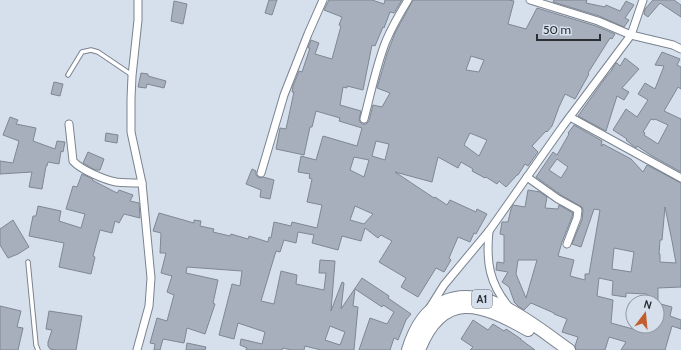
<svg xmlns="http://www.w3.org/2000/svg" width="681" height="350" font-family="Cabin,sans-serif">
  <style>
    .building { fill: #a6afbb; stroke: #7e8793; fill-rule: evenodd }
    .lines { fill: none; stroke-linecap: round; stroke-linejoin: round }
    .lane-casing { stroke: #7a838f; stroke-width: 5.5 }
    .street-casing { stroke: #7a838f; stroke-width: 9 }
    .highway-casing { stroke: #7a838f; stroke-width: 14 }
    .lane { stroke: #fff; stroke-width: 3.5 }
    .street { stroke: #fff; stroke-width: 7 }
    .highway { stroke: #fff; stroke-width: 12 }
    .labels { text-anchor: middle; dominant-baseline: central; stroke-width: 3; stroke-linejoin: round; paint-order: stroke }
    .shield { fill: #d6e0ed; stroke: #5e646c; stroke-width: 1 }
    .shield-label { font-size: 11px; font-weight: bold; fill: #2b2f34 }
  </style>
  <rect width="100%" height="100%" fill="#d6e0ed"/>
  <g class="building">
    <path d="M269,0H277L272,15L265,13Z"/>
    <path d="M329,0H372L384,4L385,0H402L394,13L390,12L384,28L383,27L375,46L372,45L363,90L347,86V88L343,87L340,105L361,111L359,120L361,123L363,124H366L369,121L373,105L382,107L390,93L377,88L387,54L395,33L413,0H509L514,1L508,24L526,29L537,8L596,26L615,34L612,39L610,38L588,73L589,74L575,99L565,94L559,107L552,126L547,132L546,131L532,146L538,152L528,166L525,164L518,175H517L506,187L499,181L497,184L486,177L485,178L472,171L473,169L461,162L458,168L438,157L432,182L395,172L434,198L435,197L447,205L450,200L476,212L477,209L487,214L476,234L474,233L470,242L458,237L449,258L451,260L444,272L436,268L418,297L401,287L406,278L379,262L392,241L381,235L378,238L365,228L361,241L342,236L338,250L312,243L314,235L298,232L296,243L284,240L280,252L276,251L261,301L274,304L281,271L297,275L296,284L324,290L326,273H319L320,260L335,261L331,311L342,282L344,283L341,309L362,278L389,296L388,298L411,314L406,320L398,340L394,338L390,350H359L370,318L387,324L394,312L383,305L382,307L355,289L353,306L358,307L354,350H321L305,346L304,350H291L283,348L282,350H246L247,348L240,345L241,339L262,344L265,332L238,323L234,339L219,335L232,284L240,286L242,271L187,267L186,273L218,280L213,303L215,304L205,334L187,328L184,343L163,339L160,350H154L155,344L150,343L157,318L167,321L174,295L167,292L172,276L161,273L166,253H160L161,233L153,231L159,213L194,223V220L201,221L200,226L214,229L213,232L230,236L231,234L248,239L249,236L268,242L269,237L271,238L274,222L291,226L292,222L317,228L322,205L307,202L312,179L309,178L310,174L298,172L301,156L316,160L323,136L357,146L362,128L339,121L340,118L316,111L312,127H310L304,155L276,149L280,128L286,129L294,92H292L293,86L299,71L302,72L310,48H308L311,40L319,43L315,54L332,59L341,26L339,25L342,17L324,10ZM471,56L484,60L479,72L466,70ZM470,133L487,140L479,156L464,145ZM376,141L389,144L385,160L372,156ZM354,157L369,160L364,177L350,170ZM355,206L373,214L364,224L350,220ZM330,326L345,332L340,345L325,340Z"/>
    <path d="M554,0H587L586,3L605,7L606,5L620,11L626,1L634,5L625,18L629,20L624,27L599,16L553,2Z"/>
    <path d="M653,0H674L681,5V17L660,3L648,17L644,14L645,9Z"/>
    <path d="M174,1L187,4L183,24L171,21Z"/>
    <path d="M662,52L680,59L677,65L681,67V89L678,87L664,111L681,119V172L652,156L637,146L636,148L626,140L627,139L613,130L626,109L637,117L648,100L638,94L645,83L655,89L664,66L655,65ZM651,119L654,120L655,119L668,125L658,144L644,135L645,133L643,132Z"/>
    <path d="M625,58L639,69L622,88L629,92L624,100L617,96L606,131L578,116L606,77L612,70V69L616,63H617L620,66Z"/>
    <path d="M141,73L148,74V76L166,81L164,88L147,84L146,88L138,87Z"/>
    <path d="M54,82L63,84L60,96L51,94Z"/>
    <path d="M10,117L18,120L16,124L36,128L33,141L55,149L57,141L65,142L63,152L61,151L59,164L48,162L47,166H46L42,189L29,187L32,172L0,174V161L13,163L19,141L3,135Z"/>
    <path d="M574,125L602,141L601,146H602L603,144L631,159L643,172L647,165L681,183V287L658,288V301H647V294L626,293V297L612,295L613,281L599,278L597,296L613,300L611,323L644,332L646,326H657V303L672,307L670,316L681,320V329L672,326L665,350H621L626,342L609,337L605,350H576L575,346L578,337L562,332L567,319L554,314V313L531,303L524,310L518,306L514,302V301L509,287L502,282L508,272L496,270L497,262L504,263V235L500,234L502,222H508L511,209L513,205L525,207L528,190L540,192L547,197L545,208L558,209L559,205L573,213L572,217L562,242L558,256L574,260L570,276L585,280V274H589L600,210L594,209L581,247L572,244L582,220L583,211L582,207L561,195L536,177L553,152L557,155L569,134L568,133ZM557,159L568,167L561,178L549,170ZM665,207L672,241L676,263L660,262V254H659L660,240H662ZM614,248L634,252L631,272L612,269ZM518,260H537L526,298L516,274Z"/>
    <path d="M106,133L118,135L117,143L105,141Z"/>
    <path d="M88,152L104,159L100,170H95L83,163Z"/>
    <path d="M252,169L256,171V175L259,178L263,177L274,180L270,199L260,197L261,190L246,184Z"/>
    <path d="M82,174L93,179L92,180L117,193L119,190L133,195L130,201L139,203L140,218L124,214L119,223L115,221L112,233L100,230L93,256L95,257L91,274L59,267L64,243L29,236L33,216H36L38,206L61,211L59,221L81,228L85,214L66,209L73,186L77,187Z"/>
    <path d="M13,220L29,247L18,254L8,258L0,245V229Z"/>
    <path d="M0,306L21,311L17,327L23,328L18,350H0Z"/>
    <path d="M49,311L82,316L76,350H56L50,349L48,346V342L52,330L46,329Z"/>
    <path d="M473,320L488,330L493,324L504,331L506,329L521,339H520L535,350H470L473,347L461,339Z"/>
    <path d="M187,343L206,347L205,350H186Z"/>
  </g>
  <g class="lines">
    <defs>
      <g id="lane">
        <path d="M68,75L82,52L91,50L98,52L132,75"/>
        <path d="M28,262L36,345L38,350"/>
      </g>
      <g id="street">
        <path d="M530,0L598,21L631,35L673,45L681,49"/>
        <path d="M570,117L681,178"/>
        <path d="M364,119C371,93 376,66 386,41C392,27 400,13 408,0"/>
        <path d="M69,124L73,161C81,170 105,180 116,182C125,183 134,183 142,183"/>
        <path d="M261,173L284,95L308,34L323,0"/>
        <path d="M527,177L558,199L578,210L577,218L567,244"/>
        <path d="M489,231C486,262 489,283 509,307"/>
        <path d="M429,309L444,285L489,231L563,126L631,35L643,0"/>
        <path d="M137,350L149,306L151,278L142,183L131,132V99L132,76L138,20V0"/>
      </g>
      <g id="highway">
        <path d="M408,350C414,330 424,311 443,302C486,282 536,327 569,350"/>
        <path d="M419,350C443,289 481,303 528,330"/>
      </g>
    </defs>
    <use href="#lane" class="lane-casing"/>
    <use href="#street" class="street-casing"/>
    <use href="#highway" class="highway-casing"/>
    <use href="#lane" class="lane"/>
    <use href="#street" class="street"/>
    <use href="#highway" class="highway"/>
  </g>
  <g class="labels">
    <rect class="shield" x="472" y="290" width="20" height="18" rx="3"/>
    <g class="shield-label">
      <text x="482" y="299">A1</text>
    </g>
  </g>
  <g transform="translate(645 314) rotate(16)"><circle r="19" fill="#d6e0ed" stroke="#9299a3"/>
  <path d="M0-3L7 15L0 10L-7 15Z" fill="#c35d2e"/>
  <text y="-6" font-size="11" font-weight="bold" text-anchor="middle" fill="#2b2f34">N</text>
  </g>
  <path d="M537 34v6h63v-6" fill="none" stroke="#2b2f34" stroke-width="2"/>
  <text x="543" y="34" font-size="12" fill="#2b2f34" stroke="#d6e0ed" stroke-width="3" paint-order="stroke">50 m</text>
</svg>
